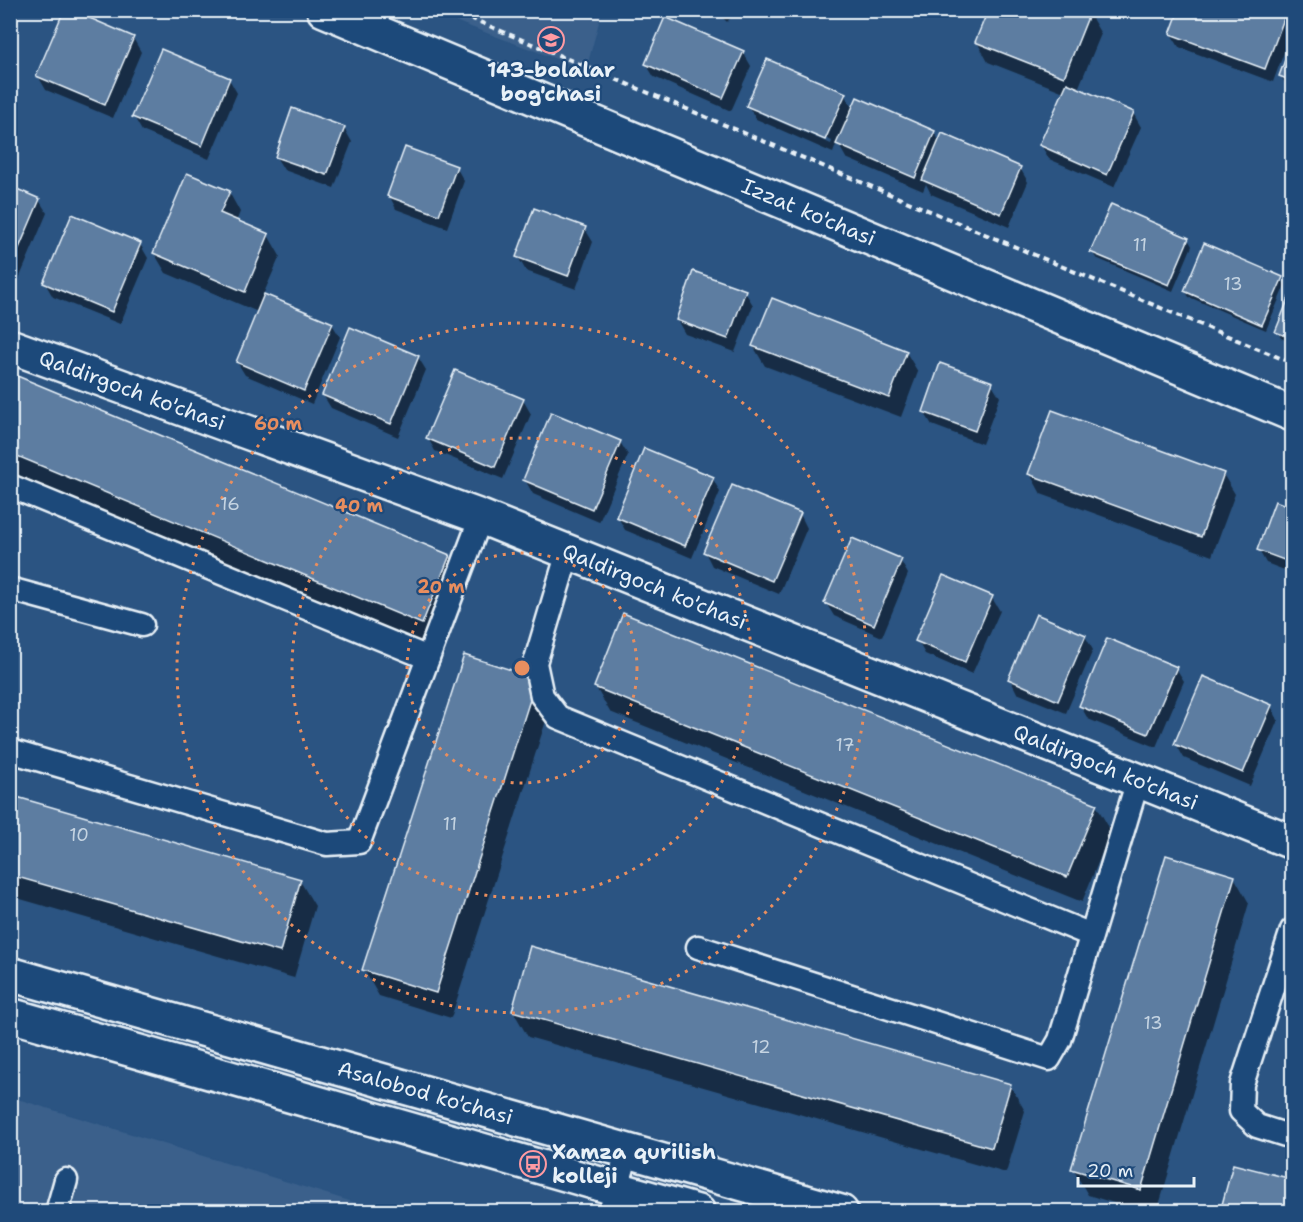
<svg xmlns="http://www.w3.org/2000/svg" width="1303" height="1222" font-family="'Shantell Sans',sans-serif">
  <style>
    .built { fill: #3a608b }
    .shadow { fill: #0007; fill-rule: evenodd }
    .building { fill: #5d7da1; stroke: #e8f1f8; stroke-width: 1.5 }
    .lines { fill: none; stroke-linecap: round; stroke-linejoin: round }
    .service-casing { stroke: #e8f1f8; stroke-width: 27 }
    .minor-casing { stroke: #e8f1f8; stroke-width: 38 }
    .secondary-casing { stroke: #e8f1f8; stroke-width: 38 }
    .path { stroke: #e8f1f8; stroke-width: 4; stroke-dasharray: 6 4.5; stroke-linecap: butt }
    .service { stroke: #1f4a7a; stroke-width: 22 }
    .minor { stroke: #1f4a7a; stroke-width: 33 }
    .secondary { stroke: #1f4a7a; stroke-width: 33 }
    .ring { fill: none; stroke: #e88e5f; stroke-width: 3; stroke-dasharray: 3 6 }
    .labels { text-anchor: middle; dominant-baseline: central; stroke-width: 4.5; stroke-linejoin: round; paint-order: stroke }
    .number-label { font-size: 18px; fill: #c5d4e2 }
    .poi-label { font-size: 21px; font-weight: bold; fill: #e8f1f8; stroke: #1f4a7a }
    .street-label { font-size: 21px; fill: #e8f1f8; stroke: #1f4a7a }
    .centre { fill: #e88e5f; stroke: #1f4a7a; stroke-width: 3 }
    .ring-label { font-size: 18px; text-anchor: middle; font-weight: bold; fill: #e88e5f; stroke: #1f4a7a; stroke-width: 4.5; stroke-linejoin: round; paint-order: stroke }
  </style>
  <rect width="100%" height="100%" fill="#2b5482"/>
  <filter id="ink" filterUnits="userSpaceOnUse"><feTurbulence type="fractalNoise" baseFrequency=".0167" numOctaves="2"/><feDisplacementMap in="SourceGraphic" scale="12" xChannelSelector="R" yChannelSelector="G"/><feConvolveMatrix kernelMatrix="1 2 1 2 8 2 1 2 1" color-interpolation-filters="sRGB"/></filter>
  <g filter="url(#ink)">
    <g class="built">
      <path d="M428,11L602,10V11L586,70Z"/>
      <path d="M11,1097L382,1211H11Z"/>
    </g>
    <g class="shadow">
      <path d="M715,10H737L727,22Z"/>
      <path d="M1089,13L1101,34L1078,89L1133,113L1141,127L1114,187L1049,159L1041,145L1064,92L988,62L977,42Z"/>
      <path d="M1284,18L1292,31L1273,82L1179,47L1171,34Z"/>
      <path d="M133,38L141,52L113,118L46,90L38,76Z"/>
      <path d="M1292,45V91L1289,90L1281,76Z"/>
      <path d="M743,52L751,66L731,111L654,77L646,64Z"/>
      <path d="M229,79L237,93L209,159L142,131L134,117Z"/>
      <path d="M844,94L853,109L858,99L934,132L940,142L1020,168L1028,182L1009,227L931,194L926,184L923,191L846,158L837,142L833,153L756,119L748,106ZM757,109L832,141L831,144L757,112Z"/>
      <path d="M344,128L352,142L334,188L284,170L276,157Z"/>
      <path d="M456,167L464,181L447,228L396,209L389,195Z"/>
      <path d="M10,188L39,200L47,213L19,279L10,276Z"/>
      <path d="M229,192L240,212L236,222L268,235L280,256L263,295L332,324L340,337L312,404L245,375L237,362L258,312L166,273L154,253Z"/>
      <path d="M585,229L593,242L576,289L526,271L518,257Z"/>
      <path d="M1188,239L1192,246L1173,291L1096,258L1092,252Z"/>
      <path d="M140,244L148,258L120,324L53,297L45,283Z"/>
      <path d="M1282,278L1285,285L1266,330L1189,297L1185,291Z"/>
      <path d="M745,292L753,305L735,352L685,334L677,320Z"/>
      <path d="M1292,294V343L1281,338L1277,331Z"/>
      <path d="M753,346L906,352L918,372L901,417L765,366Z"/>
      <path d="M418,357L426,370L398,437L331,408L323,395Z"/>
      <path d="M10,374L449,556L464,582L436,649L10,472Z"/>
      <path d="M992,384L1000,397L982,444L932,425L924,412Z"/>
      <path d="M523,400L531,414L503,479L435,451L428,438Z"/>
      <path d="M620,442L628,455L599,522L533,494L525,480Z"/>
      <path d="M1030,474H1223L1235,494L1212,556L1041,494Z"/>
      <path d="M713,479L720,492L692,558L625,530L618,517Z"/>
      <path d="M1276,503L1292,509V573L1266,563L1258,549Z"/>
      <path d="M800,514L807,528L779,594L712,566L705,552Z"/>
      <path d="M900,560L908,574L882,637L834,616L826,603Z"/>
      <path d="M992,598L1000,611L972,674L925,654L917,640Z"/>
      <path d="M1085,636L1093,650L1066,713L1017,693L1010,679Z"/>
      <path d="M1176,668L1184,681L1156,747L1088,719L1080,705Z"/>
      <path d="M536,679L551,705L451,1018L379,996L364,970Z"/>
      <path d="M595,686L1096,805L1111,831L1082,902L610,712Z"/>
      <path d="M1271,706L1278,720L1250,786L1184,758L1176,744Z"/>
      <path d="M10,797L300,881L315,906L294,978L10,896Z"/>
      <path d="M1234,877L1249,903L1157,1212H1143L1088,1195L1073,1169Z"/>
      <path d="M513,1011L1010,1085L1025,1111L1006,1173L528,1037Z"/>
    </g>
    <g class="building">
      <path d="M64,10H71L134,37L105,105L36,76Z"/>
      <path d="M988,10H1086L1090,12L1064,77L975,42Z"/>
      <path d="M1179,10H1270L1285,16L1265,69L1170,34Z"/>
      <path d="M665,17L744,51L723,98L645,64Z"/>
      <path d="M1292,41V81L1279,76Z"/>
      <path d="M161,49L230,78L202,146L132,117Z"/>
      <path d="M767,59L846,93L825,140L746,106Z"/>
      <path d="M1067,83L1134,112L1107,175L1039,145Z"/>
      <path d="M857,97L935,131L915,178L836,144Z"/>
      <path d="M292,108L345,127L327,175L275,157Z"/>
      <path d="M942,133L1021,167L1001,214L922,180Z"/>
      <path d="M405,147L457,166L439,215L387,196Z"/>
      <path d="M187,173L230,191L220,213L269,234L245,292L153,253Z"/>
      <path d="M10,186L40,199L11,267L10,266Z"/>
      <path d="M1111,204L1189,238L1169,285L1090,252Z"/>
      <path d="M534,208L586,227L568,276L516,257Z"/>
      <path d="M72,214L141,243L112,312L43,283Z"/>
      <path d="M1204,243L1283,277L1262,325L1184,291Z"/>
      <path d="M693,271L746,290L728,339L676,320Z"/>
      <path d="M1292,290V338L1275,332Z"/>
      <path d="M264,294L333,323L304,391L236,362Z"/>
      <path d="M772,298L907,351L889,398L752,346Z"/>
      <path d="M350,327L419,356L391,424L322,395Z"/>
      <path d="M940,363L993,382L975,431L923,412Z"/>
      <path d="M455,370L524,399L495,467L426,438Z"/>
      <path d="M10,373L450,555L422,624L10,453Z"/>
      <path d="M1052,410L1224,473L1201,537L1028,474Z"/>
      <path d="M551,412L621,441L592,509L523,480Z"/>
      <path d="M644,448L714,477L685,546L616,517Z"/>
      <path d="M732,485L801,513L772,581L703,552Z"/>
      <path d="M1275,501L1292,507V563L1257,550Z"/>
      <path d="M852,538L902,559L874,625L824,603Z"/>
      <path d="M943,575L993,596L965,662L915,641Z"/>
      <path d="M623,613L1097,804L1067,877L594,687Z"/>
      <path d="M1036,614L1086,635L1058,701L1008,679Z"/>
      <path d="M1107,638L1177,667L1148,734L1079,706Z"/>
      <path d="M464,655L537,678L436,993L362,970Z"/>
      <path d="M1203,676L1272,705L1243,773L1174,744Z"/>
      <path d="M10,795L301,879L280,952L10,875Z"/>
      <path d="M1166,855L1235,876L1141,1190L1071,1169Z"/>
      <path d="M530,946L1011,1084L992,1148L512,1011Z"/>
      <path d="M1233,1164L1292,1179V1212H1220Z"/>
    </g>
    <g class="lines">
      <defs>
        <g id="service">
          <path d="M10,486L428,658"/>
          <path d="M568,552L535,663L542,696L558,717L1091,935"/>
          <path d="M10,589L142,625"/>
          <path d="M10,751L327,844L359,842L481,517"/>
          <path d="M1292,930L1242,1084L1241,1111L1257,1126L1292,1137"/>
          <path d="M698,947L1049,1059L1060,1040L1138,780"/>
          <path d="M57,1212L66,1180"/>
          <path d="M610,1212L628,1150"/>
        </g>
        <g id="minor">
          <path id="s1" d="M10,346L481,517L1292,842"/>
        </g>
        <g id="secondary">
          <path id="s2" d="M324,10L1292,414"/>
          <path id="s3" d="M10,974L841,1212"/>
          <path d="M10,1015L698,1212"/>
        </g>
      </defs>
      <use href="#service" class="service-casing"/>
      <use href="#minor" class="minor-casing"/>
      <use href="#secondary" class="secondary-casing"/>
      <path class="path" d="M451,10L1292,363"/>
      <use href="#service" class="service"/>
      <use href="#minor" class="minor"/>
      <use href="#secondary" class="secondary"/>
    </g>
  </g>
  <g class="ring">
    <circle cx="522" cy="668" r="115"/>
    <circle cx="522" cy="668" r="230"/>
    <circle cx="522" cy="668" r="345"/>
  </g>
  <defs>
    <symbol id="school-ring" viewBox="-11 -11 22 22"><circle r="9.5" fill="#1f4a7a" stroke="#ff9aa2" stroke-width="1.5"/><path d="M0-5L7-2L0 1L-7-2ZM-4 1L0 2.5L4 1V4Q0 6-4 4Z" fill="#ff9aa2"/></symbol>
    <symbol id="bus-ring" viewBox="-11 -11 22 22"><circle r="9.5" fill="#1f4a7a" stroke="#ff9aa2" stroke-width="1.5"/><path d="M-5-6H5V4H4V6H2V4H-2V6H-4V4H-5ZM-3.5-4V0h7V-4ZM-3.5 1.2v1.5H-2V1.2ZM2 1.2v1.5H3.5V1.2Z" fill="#ff9aa2"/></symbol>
  </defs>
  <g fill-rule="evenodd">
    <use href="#school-ring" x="536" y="25" width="30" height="30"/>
    <use href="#bus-ring" x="518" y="1149" width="30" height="30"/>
  </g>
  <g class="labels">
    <g class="number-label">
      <text x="1140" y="245">11</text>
      <text x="1233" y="284">13</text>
      <text x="230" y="504">16</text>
      <text x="845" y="745">17</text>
      <text x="450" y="824">11</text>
      <text x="79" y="835">10</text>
      <text x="1153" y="1023">13</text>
      <text x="761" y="1047">12</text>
    </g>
    <g class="poi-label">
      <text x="551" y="70">143-bolalar<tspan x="551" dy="24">bog'chasi</tspan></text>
      <text x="552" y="1152" text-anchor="start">Xamza qurilish<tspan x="552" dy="24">kolleji</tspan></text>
    </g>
    <g class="street-label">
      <text stroke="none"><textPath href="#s2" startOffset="525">Izzat ko'chasi</textPath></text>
      <text stroke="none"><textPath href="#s1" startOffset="130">Qaldirgoch ko'chasi</textPath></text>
      <text stroke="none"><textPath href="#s1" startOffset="688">Qaldirgoch ko'chasi</textPath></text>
      <text stroke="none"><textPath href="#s1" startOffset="1174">Qaldirgoch ko'chasi</textPath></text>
      <text stroke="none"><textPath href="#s3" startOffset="432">Asalobod ko'chasi</textPath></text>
    </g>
  </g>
  <circle cx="522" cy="668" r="9" class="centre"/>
  <g class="ring-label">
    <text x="278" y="430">60 m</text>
    <text x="359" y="512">40 m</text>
    <text x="441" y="593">20 m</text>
  </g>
  <rect width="1303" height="1222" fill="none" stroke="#1f4a7a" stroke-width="36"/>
  <rect x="18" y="18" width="1267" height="1186" fill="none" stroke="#e8f1f8" stroke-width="2" filter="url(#ink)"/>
  <path d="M1078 1177v9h116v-9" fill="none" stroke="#e8f1f8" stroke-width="3"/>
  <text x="1087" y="1177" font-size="18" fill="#e8f1f8" stroke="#1f4a7a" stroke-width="4.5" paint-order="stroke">20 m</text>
</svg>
